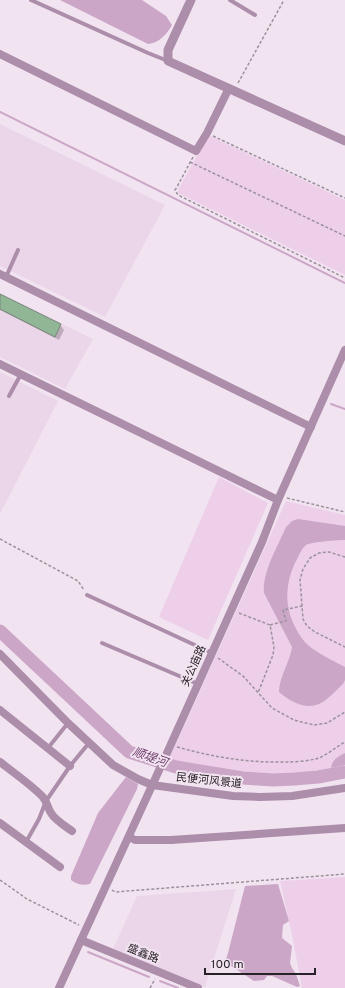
<svg xmlns="http://www.w3.org/2000/svg" width="345" height="988" font-family="Overpass,'Noto Sans SC',sans-serif">
  <style>
    .built { fill: #ebd6e9 }
    .green { fill: #edcfea }
    .water { fill: #cba6c7 }
    .shadow { fill: #0003 }
    .lines { fill: none; stroke-linecap: round; stroke-linejoin: round }
    .stream { stroke: #cba6c7; stroke-width: 2 }
    .river { stroke: #cba6c7; stroke-width: 13 }
    .building { fill: #90b695; stroke: #79877b }
    .path { stroke: #9b919b; stroke-width: 1.5; stroke-dasharray: 3 2; stroke-linecap: butt }
    .service { stroke: #ac8daa; stroke-width: 4 }
    .minor { stroke: #ac8daa; stroke-width: 8 }
    .tertiary { stroke: #ac8daa; stroke-width: 9 }
    .labels { text-anchor: middle; dominant-baseline: central; stroke-width: 4; stroke-linejoin: round; paint-order: stroke }
    .street-label { font-size: 11px; fill: #272227; stroke: #f2e3f1 }
    .water-label { font-size: 12px; font-style: italic; fill: #6d3d6a; stroke: #f2e3f1 }
  </style>
  <rect width="100%" height="100%" fill="#f2e3f1"/>
  <g class="built">
    <path d="M0,124L165,205L105,317L0,266Z"/>
    <path d="M0,293L93,339L65,389L0,357Z"/>
    <path d="M0,372L58,401L0,514Z"/>
    <path d="M236,889L205,987L113,949L137,896Z"/>
  </g>
  <g class="green">
    <path d="M208,135L345,200V275L178,193V190Z"/>
    <path d="M219,477L268,503L208,640L159,617Z"/>
    <path d="M286,501L345,515V765C330,767 315,772 300,773C275,776 248,773 223,770C205,768 186,766 169,759Z"/>
    <path d="M345,877V988H302L292,935L280,881Z"/>
  </g>
  <g class="water">
    <path d="M60,0H142L166,16L172,25C167,34 159,43 148,44Z"/>
    <path d="M298,519L345,526V540C338,540 310,542 306,545C301,549 298,558 295,563C282,591 286,617 304,641C311,650 335,662 345,667V680L343,684C336,690 328,700 319,704C305,710 289,701 279,692C279,677 290,662 292,647L264,593C262,572 278,546 286,527L292,521Z"/>
    <path d="M345,753V765L331,768C332,760 338,756 345,753Z"/>
    <path d="M126,777L138,784L137,789L90,884C83,886 76,884 71,880V876L98,813Z"/>
    <path d="M278,884L289,921L283,925L282,938L292,946L290,963L292,968L296,974L300,986L297,987L272,976H267L264,980L254,981L225,962L228,953L245,886Z"/>
  </g>
  <path class="shadow" d="M0,295L60,325L64,330L59,340L0,310Z"/>
  <g class="lines">
    <g class="stream">
      <path d="M0,112L345,283"/>
      <path d="M331,404L345,409"/>
      <path d="M88,952L149,977"/>
      <path d="M160,981L178,988"/>
    </g>
    <path class="river" d="M0,631L129,752L176,767L243,778L273,780L295,779L318,777L345,772"/>
  </g>
  <path class="building" d="M0,294L61,324L55,337L0,309Z"/>
  <g class="lines">
    <g class="path">
      <path d="M238,83L284,0"/>
      <path d="M213,136L345,198"/>
      <path d="M193,157L177,187L175,190L178,195L345,278"/>
      <path d="M190,162L345,236"/>
      <path d="M287,498L345,512"/>
      <path d="M0,539L78,581L84,590"/>
      <path d="M345,557L329,552L319,553L310,558L303,569L300,580L303,619L307,626L315,632L345,647"/>
      <path d="M239,613L270,625L274,647L273,655L258,693"/>
      <path d="M270,625L286,621L283,610L302,606"/>
      <path d="M218,658L243,676L272,708L294,720L314,725L327,723L345,712"/>
      <path d="M177,747C213,757 248,763 286,762C296,762 309,761 319,758C328,754 336,747 345,742"/>
      <path d="M0,880L27,899L79,925"/>
      <path d="M112,890L115,892L345,874"/>
      <path d="M150,988L155,979"/>
    </g>
    <g class="service">
      <path d="M31,0L148,53L168,61"/>
      <path d="M230,0L255,15"/>
      <path d="M6,277L18,250"/>
      <path d="M9,396L21,374"/>
      <path d="M87,595L212,653"/>
      <path d="M102,643L198,684"/>
      <path d="M48,748L68,723"/>
      <path d="M26,842L39,819L46,801L70,766L89,743"/>
    </g>
    <g class="minor">
      <path d="M0,54L196,151L207,133L229,88"/>
      <path d="M0,274L311,427"/>
      <path d="M0,364L278,500"/>
      <path d="M0,654L68,723L113,765L138,779L152,785L233,796L260,797L292,796L345,788"/>
      <path d="M0,710L70,766"/>
      <path d="M0,762C14,773 29,783 42,796C47,801 47,807 51,813C55,820 65,826 72,831"/>
      <path d="M0,823L60,867"/>
      <path d="M129,837L135,840H171L345,828"/>
      <path d="M81,940L198,988"/>
      <path d="M59,988L167,753L262,542L278,500L345,350"/>
    </g>
    <path class="tertiary" d="M191,0L168,50V61L345,141"/>
  </g>
  <g class="labels">
    <g class="street-label">
      <text transform="translate(194 666) rotate(-66)">关公庙路</text>
      <text transform="translate(209 781) rotate(6)">民便河风景道</text>
      <text transform="translate(143 954) rotate(22)">盛鑫路</text>
    </g>
    <g class="water-label">
      <text transform="translate(150 758) rotate(20)">顺堤河</text>
    </g>
  </g>
  <path d="M205 968v6h110v-6" fill="none" stroke="#272227" stroke-width="2"/>
  <text x="211" y="968" font-size="12" fill="#272227" stroke="#f2e3f1" stroke-width="3" paint-order="stroke">100 m</text>
</svg>
